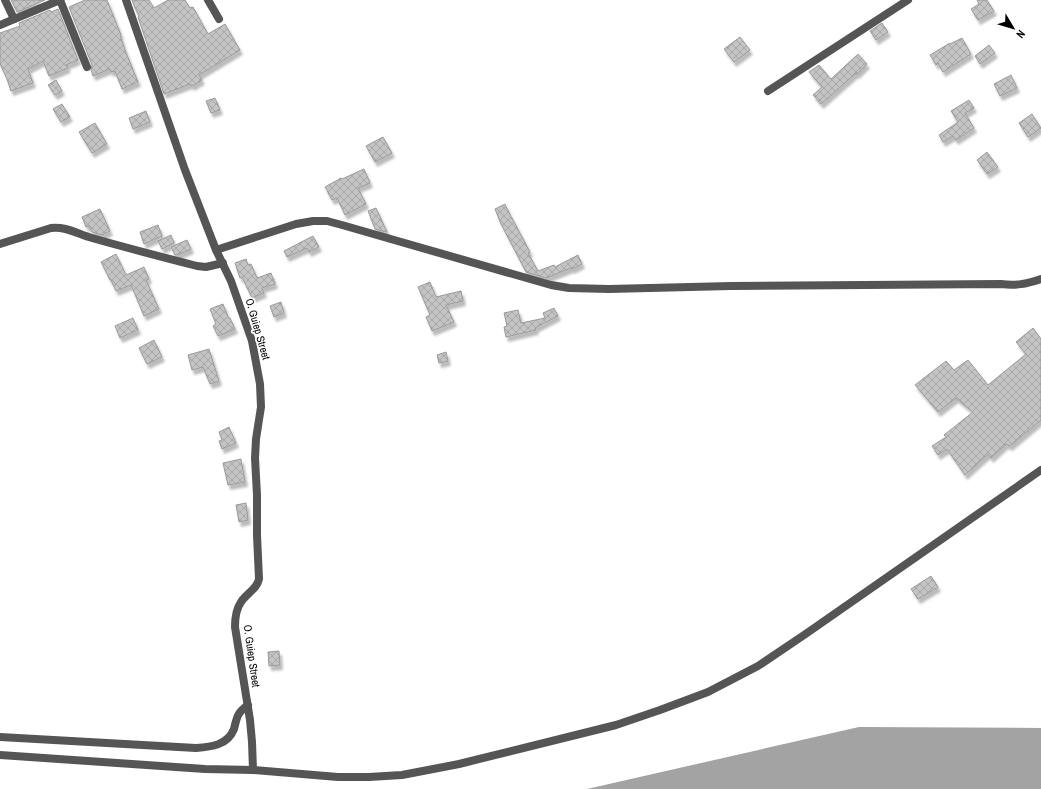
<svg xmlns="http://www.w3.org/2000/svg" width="1041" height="789" font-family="'Archivo Narrow',sans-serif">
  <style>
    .water { fill: #a3a3a3 }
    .building { fill: url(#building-cross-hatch); stroke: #999; filter: url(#shadow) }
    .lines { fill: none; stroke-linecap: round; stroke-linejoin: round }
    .street { stroke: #555; stroke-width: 8 }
    .labels { text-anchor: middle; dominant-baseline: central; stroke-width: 3.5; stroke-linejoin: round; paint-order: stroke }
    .street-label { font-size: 11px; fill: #000; stroke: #fff }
  </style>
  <defs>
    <pattern id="building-cross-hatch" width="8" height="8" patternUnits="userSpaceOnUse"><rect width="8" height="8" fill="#c4c4c4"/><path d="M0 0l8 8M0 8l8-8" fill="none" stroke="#a7a7a7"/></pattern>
    <filter id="shadow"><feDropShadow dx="2.5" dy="4.5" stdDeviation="1" flood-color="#0004"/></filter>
  </defs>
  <rect width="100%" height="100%" fill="#fff"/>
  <path class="water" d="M859,727L1041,728V789H587Z"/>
  <g class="building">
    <path d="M11,0H45L17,12Z"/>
    <path d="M85,0H107L121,35H120L125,50L138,82L122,89L115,71L111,72L110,69L93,76L91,70L92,65L69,7Z"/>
    <path d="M132,0H149L154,8L168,0H185L190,8L193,7L208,34L225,24L240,50L199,75L202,80L192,86L190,84L164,94L138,17L139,16L135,8Z"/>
    <path d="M977,0H987L994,11L978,20L971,9L979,4Z"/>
    <path d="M58,9L78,60L66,65L68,68L49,76L43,61L28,69L33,83L11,91L7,79L0,64V33L20,26L19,23L50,10L51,12Z"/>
    <path d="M882,23L888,32L876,40L870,31Z"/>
    <path d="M740,37L750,50L734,62L724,49Z"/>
    <path d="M962,38L971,54L943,72L938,63L936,65L930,55L950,43V44Z"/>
    <path d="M989,45L995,53L980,64L975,56Z"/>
    <path d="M858,54L867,64L857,74L856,73L821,104L813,95L822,87L809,72L819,65L831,79Z"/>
    <path d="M1011,75L1017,88L1000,96L994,84Z"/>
    <path d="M56,80L62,91L55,95L48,85Z"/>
    <path d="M215,98L220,110L211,113L206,101Z"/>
    <path d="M969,100L974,108L965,113L974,128L956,140L953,136L943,142L939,135L958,122L951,111Z"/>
    <path d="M62,104L70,117L61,122L53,109Z"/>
    <path d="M146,111L150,122L133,129L129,118Z"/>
    <path d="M1032,114L1041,128L1028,137L1019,123Z"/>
    <path d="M95,123L107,144L92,153L79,132Z"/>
    <path d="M383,137L392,153L375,162L366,146Z"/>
    <path d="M987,152L998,167L987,174L977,160Z"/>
    <path d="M364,169L370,183L358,188L366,204L345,215L337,198L332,200L325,187L341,178L342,179Z"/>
    <path d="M505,204L512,219V218L530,252L528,253L538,271L554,265L555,267L578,255L582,264L572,269L571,268L546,278L526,272L501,224L495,209Z"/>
    <path d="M376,208L387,232H386L375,229L368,211Z"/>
    <path d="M100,209L110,231L102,235L92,232L89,226L86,227L82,217Z"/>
    <path d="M158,225L162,236L144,244L140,232Z"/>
    <path d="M171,235L174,243L162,249L158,241Z"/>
    <path d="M313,236L319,247L309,252L307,248L287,257L284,251Z"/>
    <path d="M187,240L191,249L177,255H175L171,247Z"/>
    <path d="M116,254L126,275L144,267L149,279L146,280L159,309L144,316L131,285L116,291L111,280H110L101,262Z"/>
    <path d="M246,259L248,265L251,264L257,278L271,273L275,284L262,288L264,293L252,298L242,277L240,278L235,263Z"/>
    <path d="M430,282L436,297L461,291L463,301L446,305L454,322L432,331L426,317L430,315L418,287Z"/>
    <path d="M281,302L284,313L274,317L270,306Z"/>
    <path d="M223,304L229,319L230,318L235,329L218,336L213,326L216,324L210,309Z"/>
    <path d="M554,308L558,316L535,328L536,330L506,337L504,327L507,326L504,313L518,310L521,323L545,318L543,313Z"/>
    <path d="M133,318L138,330L120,338L115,326Z"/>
    <path d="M1033,328L1041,339V420L1010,446L1006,444L991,458L988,454L965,475L947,449L938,455L932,446L946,437L944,435L973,412L956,398L938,412L915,385L946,361L954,370L968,360L988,385L1026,354L1016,342Z"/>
    <path d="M154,340L162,357L147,364L139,348Z"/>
    <path d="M209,349L219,381L210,384L203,367L192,370L188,355Z"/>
    <path d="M446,352L448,361L439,363L437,355Z"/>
    <path d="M229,427L236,443L222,449L219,441L222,440L219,432Z"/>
    <path d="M241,459L245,482L228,485L223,463Z"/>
    <path d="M246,503L248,520L239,522L236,505Z"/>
    <path d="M931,576L938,587L918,599L911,589Z"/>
    <path d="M279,651L280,665L269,666L268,652Z"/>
  </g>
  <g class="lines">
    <g class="street">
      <path d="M5,0L14,19"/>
      <path d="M60,0L87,67"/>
      <path d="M126,0L185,170L216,250L231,281L252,341L260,384L261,407L256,439L255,458L257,495V535L259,579C257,589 247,593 241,602C236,609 235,619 235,627L250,720L252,742L253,770"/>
      <path d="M208,0L219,19"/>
      <path d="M0,25L60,0"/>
      <path d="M768,91L908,0"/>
      <path d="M0,244L51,228C65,226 78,234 92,238C127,248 162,257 197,266L206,267L223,263"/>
      <path d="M216,250L296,224L313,221H327L342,225L551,285L569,288L609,289L731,286L1001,284C1016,286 1026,284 1041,279"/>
      <path d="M0,737L196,748C211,747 228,745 234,729C237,717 237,713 248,705"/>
      <path d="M0,755L205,769L253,770L338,777H369L402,775L459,764L616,725L660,710L708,692L758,666L807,633L1041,470"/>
    </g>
  </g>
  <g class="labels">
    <g class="street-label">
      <text transform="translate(258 329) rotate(74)">O. Guiep Street</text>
      <text transform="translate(252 656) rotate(82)">O. Guiep Street</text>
    </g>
  </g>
  <g transform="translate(1013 28) rotate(128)" stroke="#ffffff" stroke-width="3" paint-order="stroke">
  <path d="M0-3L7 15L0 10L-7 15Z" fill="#000000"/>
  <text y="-6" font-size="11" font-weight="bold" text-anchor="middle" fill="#000000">N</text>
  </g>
</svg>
